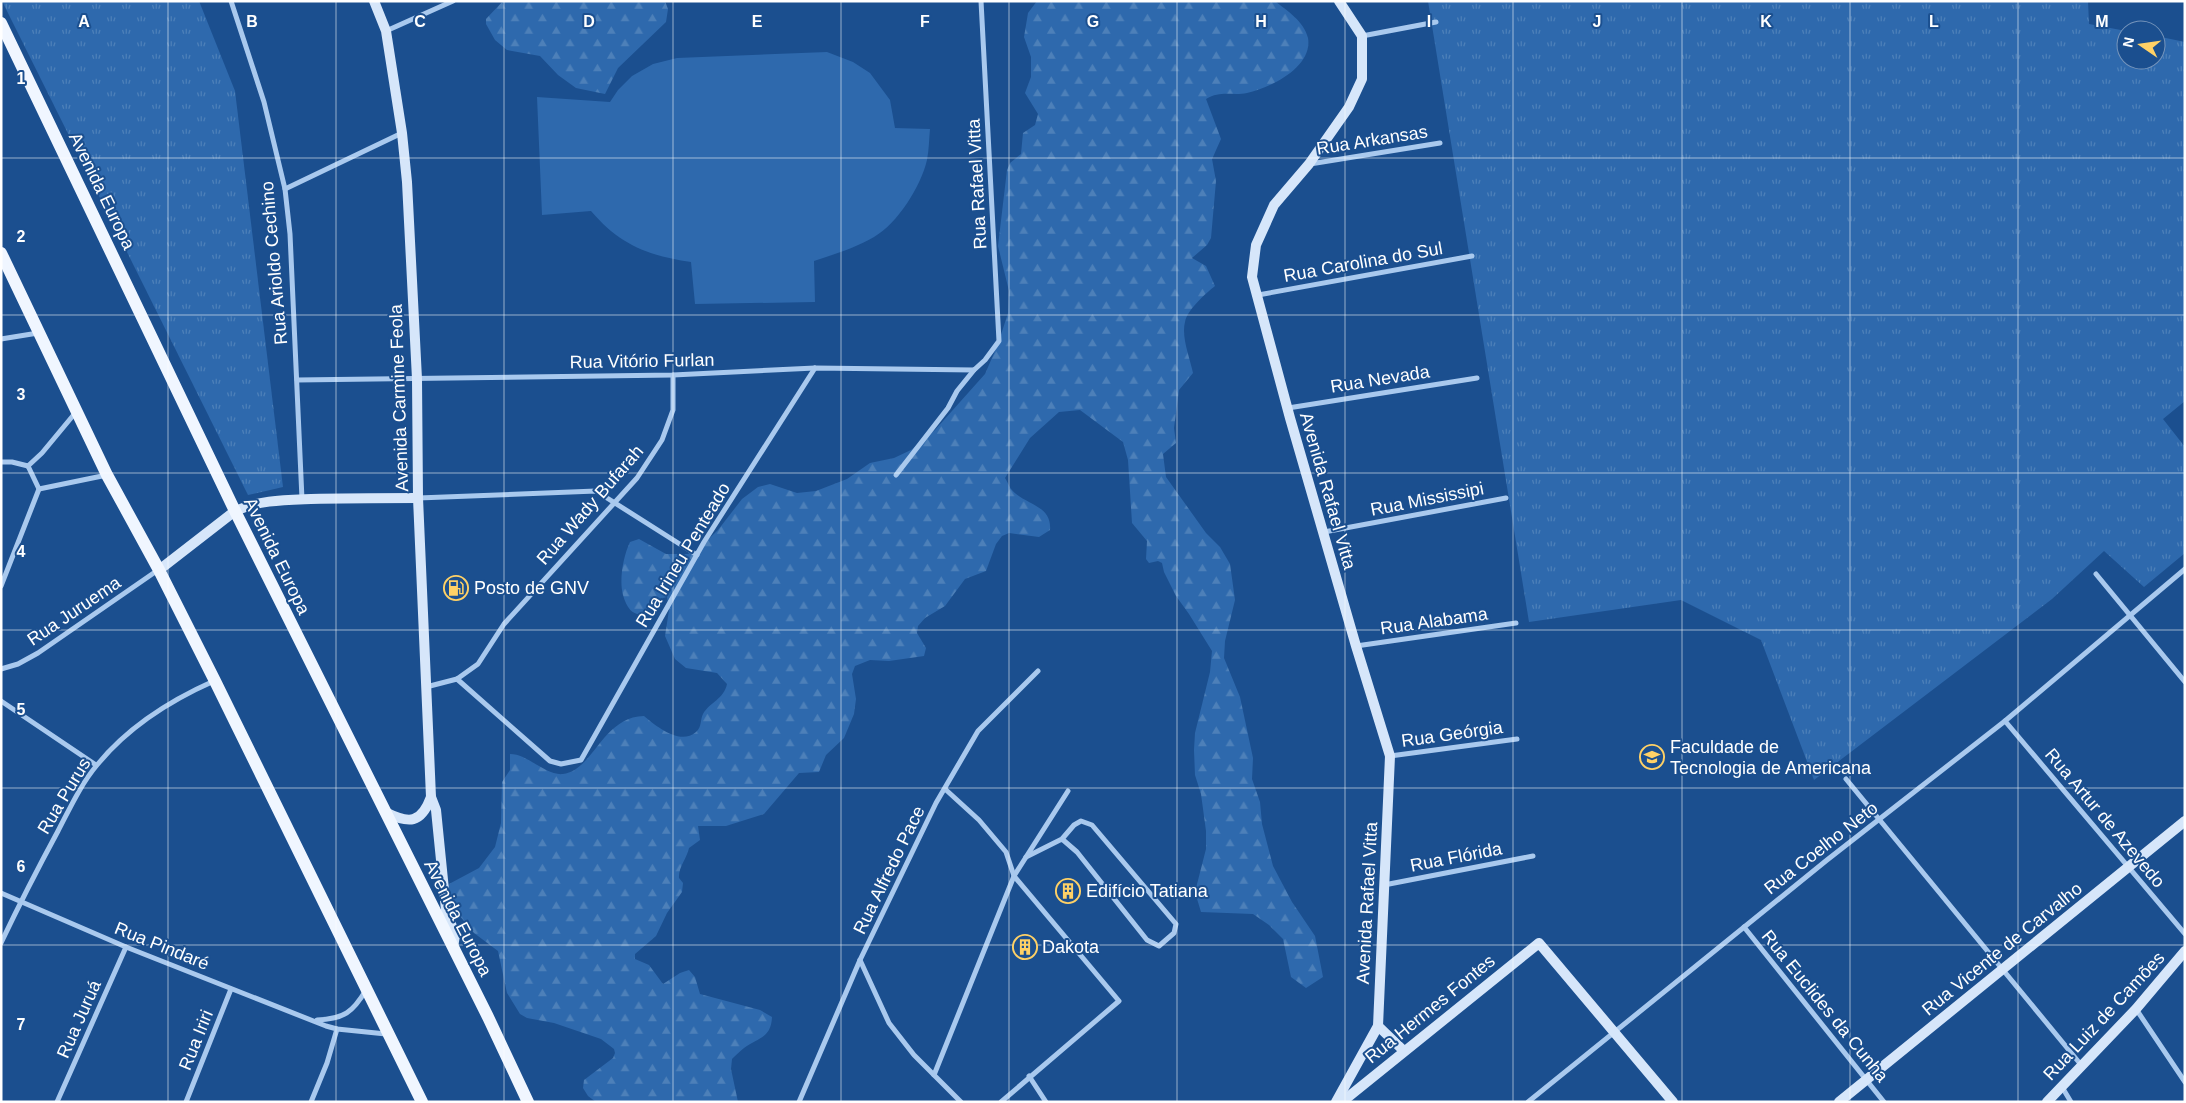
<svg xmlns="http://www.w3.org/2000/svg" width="2186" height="1103" font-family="Helvetica,sans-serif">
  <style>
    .green { fill: #2e69ad }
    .forest { fill: url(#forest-firs) }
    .park { fill: url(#park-tufts) }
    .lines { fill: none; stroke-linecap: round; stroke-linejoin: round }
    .minor { stroke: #a9c9ee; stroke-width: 5 }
    .secondary { stroke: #d6e6fa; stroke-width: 10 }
    .primary { stroke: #f0f6ff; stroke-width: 12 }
    .grid { fill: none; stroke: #fff; stroke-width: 1; stroke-opacity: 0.55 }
    .labels { text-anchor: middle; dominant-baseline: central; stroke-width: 4; stroke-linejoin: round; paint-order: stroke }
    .street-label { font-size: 18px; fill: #fff; stroke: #1b4f8f }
    .poi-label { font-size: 18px; fill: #fff; stroke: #1b4f8f; text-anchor: start }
    .grid-label { font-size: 16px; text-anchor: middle; font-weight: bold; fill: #fff; stroke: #1b4f8f; stroke-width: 4; stroke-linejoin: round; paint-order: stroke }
  </style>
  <defs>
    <pattern id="forest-firs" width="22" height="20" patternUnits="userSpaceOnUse" patternTransform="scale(1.25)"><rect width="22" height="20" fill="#2e69ad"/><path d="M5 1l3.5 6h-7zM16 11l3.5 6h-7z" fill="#4d80b9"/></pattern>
    <pattern id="park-tufts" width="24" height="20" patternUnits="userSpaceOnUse" patternTransform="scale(1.25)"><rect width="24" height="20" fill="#2e69ad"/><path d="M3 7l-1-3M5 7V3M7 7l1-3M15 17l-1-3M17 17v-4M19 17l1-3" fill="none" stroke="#4d80b9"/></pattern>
  </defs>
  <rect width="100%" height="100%" fill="#1b4f8f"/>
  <path class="green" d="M827,52L853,62L870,73L890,100L895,128L930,129C929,139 929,150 927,160C921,186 898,223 874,237C855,248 835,254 814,261L815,302L695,304L691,262C649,256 620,245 591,211L542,215L537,97L610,102L618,90L632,76L653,64L677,58Z"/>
  <g class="forest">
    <path d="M503,1H665L668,9L666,22L618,68L605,94L576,88L558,75L540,56L507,50L495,40L486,24V19Z"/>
    <path d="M1037,1H1275C1287,11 1304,21 1308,38C1313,67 1270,88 1247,93C1232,96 1221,90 1206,99L1221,139L1212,159L1216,181L1211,238L1207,245L1192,258L1206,266L1215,286C1206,293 1187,310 1185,322C1181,337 1190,358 1193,373L1179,390L1174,428L1176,443L1163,454L1166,477L1206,533L1220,547L1230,564L1235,600L1225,641L1224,658L1240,697L1253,758L1252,779L1260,802L1262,824L1273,866L1292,902L1315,936L1323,977L1306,988L1291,977L1283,939L1269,925L1253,914L1201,912L1195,892L1206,849V831L1201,794L1195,775L1194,750L1195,733L1210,672L1212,651L1189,614L1176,596L1164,572L1162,563L1158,561L1149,563L1146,559L1147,541L1132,523L1128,460L1123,442L1080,410L1059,412L1030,438L1005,478C1007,481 1009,486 1011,489C1024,505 1052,504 1050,530L1039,537L1009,533L1002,536L996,544L986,571L965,579L945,606L925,618L918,626L917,633L926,648L924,656L889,661L870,660L855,666L852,674L856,699L854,714L844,738L826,755L819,772L799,773L764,814L726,826H698L700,840L689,848C687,858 678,868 679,878L683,883L682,892L667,913L656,936L635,954V959L649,965L663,984L680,973L689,970L695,977L700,994L760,1010L772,1017C771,1038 759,1037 744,1048C740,1051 736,1055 732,1059L731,1069L738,1102H596L588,1096L583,1088L584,1080L613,1058L615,1053L614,1049L601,1039L554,1023L527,1018L520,1014L507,993L498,951L474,933L444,897V891L449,884L479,868L495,847L501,823L502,782L510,770V754C528,754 546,776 563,774C594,770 602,717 644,716C656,726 680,746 696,732C702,727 700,720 703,714C710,702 724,699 727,684L717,673L686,668L675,659L665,636L669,610L667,597L663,598C649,616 631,624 623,595C619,580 623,557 630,542L639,539L666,554H688L697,550L718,530L742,499L758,487L770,484L797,493L816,491L847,479L870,463L894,458L911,450L935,430L985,374L998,344L1008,313L1009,291L998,246L1007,170L1010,163L1021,154L1023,133L1035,125L1038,114L1025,93L1031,77V57L1024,37L1028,13Z"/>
  </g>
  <g class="park">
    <path d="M2,1H199L235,91L283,487L248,495Z"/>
    <path d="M1428,1H2088L2089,24L2126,31V60H2156V36L2185,42V401L2163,419L2185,447V553L2144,587L2104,551L2052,599L1814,780L1761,640L1681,600L1529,622Z"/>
  </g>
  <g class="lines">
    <g class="minor">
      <path d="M231,1L264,102L285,189L290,234L302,499"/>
      <path d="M386,31L453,1"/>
      <path d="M1362,36L1436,22"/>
      <path d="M1310,164L1440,143"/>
      <path d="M285,189L402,133"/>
      <path d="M1258,295L1472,256"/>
      <path d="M1,339L38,333"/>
      <path d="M297,380L673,375L815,368L974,370L985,360L999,341L981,1"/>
      <path d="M1288,408L1477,378"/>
      <path d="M1,462H12L28,466"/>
      <path d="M28,466L42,453L76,412"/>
      <path d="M896,475L948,408L957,391L974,370"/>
      <path d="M39,489L107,475"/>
      <path d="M418,498L596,491L697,555"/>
      <path d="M1324,532L1506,498"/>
      <path d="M2096,574L2185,682"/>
      <path d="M1,586L39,489L28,466"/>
      <path d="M1356,646L1516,623"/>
      <path d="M1,669L18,664L38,653L158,570"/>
      <path d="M457,679L550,761L561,764L581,760L704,542L815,368"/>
      <path d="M426,687L457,679L478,664L504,624L637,478L662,440L673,410V375"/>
      <path d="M1,701L96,765"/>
      <path d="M2005,721L2185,934"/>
      <path d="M1390,756L1517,739"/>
      <path d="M1846,779L2082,1066"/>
      <path d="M945,789L979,820L1006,852L1014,876L1119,1001L1001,1102"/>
      <path d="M1026,857L1062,839L1074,825L1081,821L1092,825L1176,924L1174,933L1159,946L1147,940L1077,852L1062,839"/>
      <path d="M1384,885L1533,856"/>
      <path d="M1,893L126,947L326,1026L337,1029L386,1034"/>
      <path d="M1744,927L1884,1102"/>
      <path d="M1,943C19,905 38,868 58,831C70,808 81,784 97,765C128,727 171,700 214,681"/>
      <path d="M860,960L889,1023L914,1055L961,1102"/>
      <path d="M2136,1009L2185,1082"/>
      <path d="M317,1020C344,1019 353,1012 366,990"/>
      <path d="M934,1075L1014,876L1068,791"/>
      <path d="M1029,1076L1046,1102"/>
      <path d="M2062,1087L2071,1102"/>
      <path d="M57,1102L126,947"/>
      <path d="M186,1102L231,989"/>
      <path d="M311,1102L327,1063L337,1029"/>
      <path d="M799,1102L860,960L936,803L978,731L1038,671"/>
      <path d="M1528,1102L1827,860L2005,721L2185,569"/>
    </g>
    <g class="secondary">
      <path d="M374,1L386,31L402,133L407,182L417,379L418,498L431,797L436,810L446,910L455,935L453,948"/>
      <path d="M159,570L235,511C259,500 285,500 311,499C346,498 382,498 418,498"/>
      <path d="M385,812C409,824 421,824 431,797"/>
      <path d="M1378,1026L1404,1051"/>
      <path d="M1336,1102L1378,1026L1390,756L1356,646L1290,418L1252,277L1256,245L1274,205L1309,164L1349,107L1362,79V36L1339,1"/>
      <path d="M1342,1102L1539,943L1673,1102"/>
      <path d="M1839,1102L2185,821"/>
      <path d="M2047,1102L2136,1009L2185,951"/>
    </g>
    <g class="primary">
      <path d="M1,23L235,511L488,1017L528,1102"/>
      <path d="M1,253L107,475L159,570L215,681L422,1102"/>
    </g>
  </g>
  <path class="grid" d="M168,1V1102M336,1V1102M504,1V1102M673,1V1102M841,1V1102M1009,1V1102M1177,1V1102M1345,1V1102M1513,1V1102M1682,1V1102M1850,1V1102M2018,1V1102M1,158H2185M1,315H2185M1,473H2185M1,630H2185M1,788H2185M1,945H2185"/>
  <defs>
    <symbol id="fuel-ring" viewBox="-11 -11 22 22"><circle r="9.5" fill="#1b4f8f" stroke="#ffd166" stroke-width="1.5"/><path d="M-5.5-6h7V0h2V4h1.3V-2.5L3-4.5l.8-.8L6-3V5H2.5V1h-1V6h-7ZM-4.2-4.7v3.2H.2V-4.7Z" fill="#ffd166"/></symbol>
    <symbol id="university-ring" viewBox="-11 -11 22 22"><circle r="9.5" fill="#1b4f8f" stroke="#ffd166" stroke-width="1.5"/><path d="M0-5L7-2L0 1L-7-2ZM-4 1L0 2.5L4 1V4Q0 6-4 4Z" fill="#ffd166"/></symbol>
    <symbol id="building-ring" viewBox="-11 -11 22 22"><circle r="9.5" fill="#1b4f8f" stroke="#ffd166" stroke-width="1.5"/><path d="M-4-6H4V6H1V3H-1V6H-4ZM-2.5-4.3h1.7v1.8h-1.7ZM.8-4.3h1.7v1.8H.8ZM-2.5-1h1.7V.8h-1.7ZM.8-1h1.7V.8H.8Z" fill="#ffd166"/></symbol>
  </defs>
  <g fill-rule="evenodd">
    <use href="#fuel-ring" x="442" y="574" width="28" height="28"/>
    <use href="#university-ring" x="1638" y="743" width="28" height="28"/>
    <use href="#building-ring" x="1054" y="877" width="28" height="28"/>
    <use href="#building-ring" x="1011" y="933" width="28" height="28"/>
  </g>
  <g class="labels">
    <g class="street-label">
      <text transform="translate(1372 140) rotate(-9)">Rua Arkansas</text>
      <text transform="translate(977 184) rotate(-93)">Rua Rafael Vitta</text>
      <text transform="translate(102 191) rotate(64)">Avenida Europa</text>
      <text transform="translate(1363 262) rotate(-10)">Rua Carolina do Sul</text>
      <text transform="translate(274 263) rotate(-95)">Rua Arioldo Cechino</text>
      <text transform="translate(642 361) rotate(-1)">Rua Vitório Furlan</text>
      <text transform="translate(1380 379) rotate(-9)">Rua Nevada</text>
      <text transform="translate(399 398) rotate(-92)">Avenida Carmine Feola</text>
      <text transform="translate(1328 491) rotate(74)">Avenida Rafael Vitta</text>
      <text transform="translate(1427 499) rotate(-11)">Rua Mississipi</text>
      <text transform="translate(590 505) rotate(-49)">Rua Wady Bufarah</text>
      <text transform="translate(683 555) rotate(-59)">Rua Irineu Penteado</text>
      <text transform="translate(277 556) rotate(64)">Avenida Europa</text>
      <text transform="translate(74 611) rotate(-34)">Rua Juruema</text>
      <text transform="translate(1434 621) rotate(-8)">Rua Alabama</text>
      <text transform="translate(1452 734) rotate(-8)">Rua Geórgia</text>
      <text transform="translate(64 796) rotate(-59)">Rua Purus</text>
      <text transform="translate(2105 818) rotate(50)">Rua Artur de Azevedo</text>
      <text transform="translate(1821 848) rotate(-38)">Rua Coelho Neto</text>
      <text transform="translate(1456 857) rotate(-11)">Rua Flórida</text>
      <text transform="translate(889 870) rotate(-64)">Rua Alfredo Pace</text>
      <text transform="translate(1367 903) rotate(-87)">Avenida Rafael Vitta</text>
      <text transform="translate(458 918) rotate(63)">Avenida Europa</text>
      <text transform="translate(162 946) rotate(22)">Rua Pindaré</text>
      <text transform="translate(2002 949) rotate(-39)">Rua Vicente de Carvalho</text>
      <text transform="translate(1825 1006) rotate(51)">Rua Euclides da Cunha</text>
      <text transform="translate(1430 1009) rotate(-39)">Rua Hermes Fontes</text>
      <text transform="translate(2104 1016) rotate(-47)">Rua Luiz de Camões</text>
      <text transform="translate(79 1019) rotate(-66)">Rua Juruá</text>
      <text transform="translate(196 1040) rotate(-68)">Rua Iriri</text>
    </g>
    <g class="poi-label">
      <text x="474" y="588">Posto de GNV</text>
      <text x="1670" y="747">Faculdade de<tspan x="1670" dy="21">Tecnologia de Americana</tspan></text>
      <text x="1086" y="891">Edifício Tatiana</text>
      <text x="1042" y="947">Dakota</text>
    </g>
  </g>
  <g class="grid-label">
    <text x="84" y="27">A</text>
    <text x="252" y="27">B</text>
    <text x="420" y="27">C</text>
    <text x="589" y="27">D</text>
    <text x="757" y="27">E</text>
    <text x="925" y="27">F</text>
    <text x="1093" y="27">G</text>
    <text x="1261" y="27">H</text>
    <text x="1429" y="27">I</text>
    <text x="1597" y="27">J</text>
    <text x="1766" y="27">K</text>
    <text x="1934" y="27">L</text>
    <text x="2102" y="27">M</text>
    <text x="21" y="84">1</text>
    <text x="21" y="242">2</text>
    <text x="21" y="400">3</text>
    <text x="21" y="557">4</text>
    <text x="21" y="715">5</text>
    <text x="21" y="872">6</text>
    <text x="21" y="1030">7</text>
  </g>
  <rect width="2186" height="1103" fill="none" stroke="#ffffff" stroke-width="5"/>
  <g transform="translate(2141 45) rotate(283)"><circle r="24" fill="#1b4f8f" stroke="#7695bc"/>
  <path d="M0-4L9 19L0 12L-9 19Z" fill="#ffd166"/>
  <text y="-8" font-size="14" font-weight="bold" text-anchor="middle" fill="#ffffff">N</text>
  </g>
</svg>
